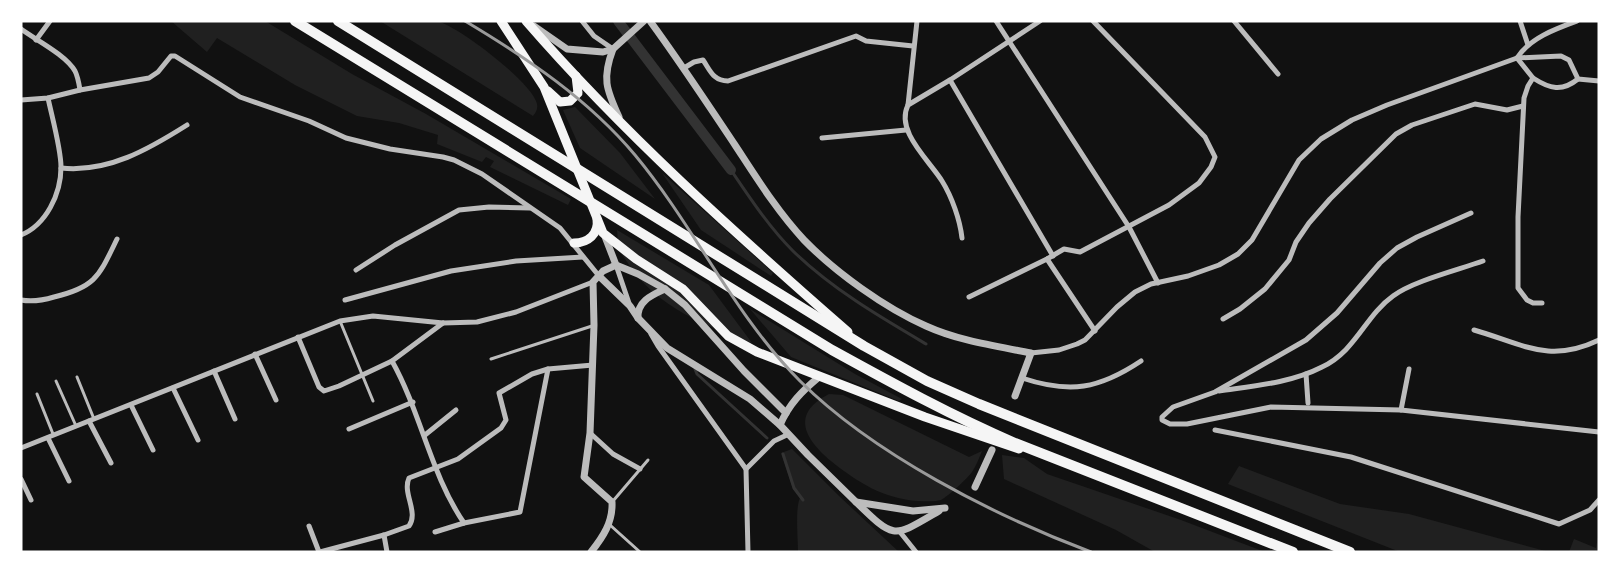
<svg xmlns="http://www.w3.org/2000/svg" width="1620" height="573" font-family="Lato,sans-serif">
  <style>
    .green { fill: #202020 }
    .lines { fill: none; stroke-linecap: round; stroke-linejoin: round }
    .stream { stroke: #333; stroke-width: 3 }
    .canal { stroke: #333; stroke-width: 10 }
    .service { stroke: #bcbcbc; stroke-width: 3 }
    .minor { stroke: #bcbcbc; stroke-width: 5 }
    .tertiary { stroke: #bcbcbc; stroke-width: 7 }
    .primary { stroke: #f5f5f5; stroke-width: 9 }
    .motorway { stroke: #f5f5f5; stroke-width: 10 }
    .rail { stroke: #9a9a9a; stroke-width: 3 }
  </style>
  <rect width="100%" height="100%" fill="#111"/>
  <g class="green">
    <path d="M171,21H265L352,74L426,114L571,199L568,205L490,167L494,161L486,157L482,162L437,144L438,135L399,123L357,116L295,85L217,38L207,52Z"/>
    <path d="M380,21C394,21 428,18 440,22C461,29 532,82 537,104C538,109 536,112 533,116Z"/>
    <path d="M575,107L620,153L655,199L580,148L563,110Z"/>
    <path d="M662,173L773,273L771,276L701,230Z"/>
    <path d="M617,230L709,285L752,343C705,325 658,308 629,265C626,260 621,254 619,249C617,243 618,236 617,230Z"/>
    <path d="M750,309L855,374L902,399L899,401L791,357Z"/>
    <path d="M829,394L843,395L969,457L982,451C979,458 976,466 972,472C968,478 947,497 941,500C934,502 925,501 918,501C884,499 857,482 831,461C805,439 790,414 829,394Z"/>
    <path d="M792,449L839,496L899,552H798C798,539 795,508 800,498L793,489L781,453Z"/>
    <path d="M1002,455L1024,458L1047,474L1181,520L1265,552H1155L1116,530L1004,479Z"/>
    <path d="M1239,466L1340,504L1409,514L1549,552H1400L1228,484Z"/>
    <path d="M1599,532V552H1569L1574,539L1596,548Z"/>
  </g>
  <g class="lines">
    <g class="stream">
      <path d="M731,170C750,198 769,227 793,251C832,289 880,317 926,344"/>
      <path d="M695,369L697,374L767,438"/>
      <path d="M783,454L794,488L803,500"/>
    </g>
    <path class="canal" d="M618,21L731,170"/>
    <g class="service">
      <path d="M340,321L373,401"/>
      <path d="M491,359L592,326"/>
      <path d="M77,377L94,419"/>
      <path d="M56,381L76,426"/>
      <path d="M37,394L53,434"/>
      <path d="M613,501L648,460"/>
      <path d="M610,525L640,552"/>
    </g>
    <g class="minor">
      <path d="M582,21L594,36L613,49"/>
      <path d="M917,21L908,105C895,131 929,160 942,181C952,197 960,220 962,238"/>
      <path d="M996,21L1129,227L1158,283"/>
      <path d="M1234,21L1278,74"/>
      <path d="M1520,21L1528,45"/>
      <path d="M21,29C36,40 66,55 75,71C78,77 79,84 80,90"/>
      <path d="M36,40L50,21"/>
      <path d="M1517,58L1533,78L1528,86L1524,98L1518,217V288L1527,300L1533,303H1542"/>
      <path d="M1517,58C1530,38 1555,29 1577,21"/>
      <path d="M684,68L694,62L703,60C710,70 713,81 728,81L856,36L866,41L913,46"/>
      <path d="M1533,78C1550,89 1562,92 1578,79"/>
      <path d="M950,80L1053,256"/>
      <path d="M21,100L48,98L80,90L149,78L158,72L171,56H175L240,97L309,121L346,138L390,149L443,157L454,160L482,174L560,228L599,276"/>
      <path d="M908,105L950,80L1040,21"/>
      <path d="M822,138L906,130"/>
      <path d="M61,168C108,173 149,149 187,125"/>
      <path d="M1471,213L1417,237L1397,248L1380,263L1337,313L1306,340L1215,392L1173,407L1162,417V420L1170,424H1187L1271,407L1401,410L1599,432"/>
      <path d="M21,235C46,225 61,194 61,167C61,149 52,117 48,98"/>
      <path d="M1047,259L1095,331"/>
      <path d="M616,265L630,306"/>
      <path d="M356,270L395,245L459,210L489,207L530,208"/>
      <path d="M969,297L1047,259L1064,249L1080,252L1169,205L1199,183L1211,167L1215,157L1205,137L1093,21"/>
      <path d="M21,300C32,302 44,300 54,297C96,287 99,276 117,239"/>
      <path d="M345,300L451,271L516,261L583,257"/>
      <path d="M1223,319L1240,309L1265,289L1289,260L1296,242L1309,223L1330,199L1396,134L1412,125L1475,104L1507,110L1523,106"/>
      <path d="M1474,330C1523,344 1549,364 1599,340"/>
      <path d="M651,334L658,346L746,469L748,552"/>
      <path d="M298,337L319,387L324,391L339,386L392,361L443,323"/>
      <path d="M1031,353L1059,350L1077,344L1085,340L1117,307L1135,292L1151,284L1188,276L1219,265L1238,254L1252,240L1299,160L1321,139L1352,120L1387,105L1517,58L1561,56L1569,60L1578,79L1599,81"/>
      <path d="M255,354L276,400"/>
      <path d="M392,361C421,413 431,475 464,523"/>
      <path d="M214,371L235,419"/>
      <path d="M1306,374L1308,403"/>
      <path d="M1022,378C1070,394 1099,389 1141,361"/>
      <path d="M173,388L198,440"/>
      <path d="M1219,391C1253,386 1291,383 1322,367C1356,351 1365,316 1393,296C1413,281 1458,270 1483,261"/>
      <path d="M131,405L153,450"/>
      <path d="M1401,410L1409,369"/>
      <path d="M89,421L111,463"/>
      <path d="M349,429L413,402"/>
      <path d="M1215,430L1351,457L1559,524L1590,510L1599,500"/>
      <path d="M590,433L613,454L640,469"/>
      <path d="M425,435L456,410"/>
      <path d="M48,438L69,481"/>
      <path d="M21,448L340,321L373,316L443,323L477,322L516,312L593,282"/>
      <path d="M746,469L774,441L789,434"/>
      <path d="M21,479L31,500"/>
      <path d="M309,526L319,552"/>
      <path d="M435,532L464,523L520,512L548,369"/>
      <path d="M900,532L916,552"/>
      <path d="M384,535L387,552"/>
      <path d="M320,552L384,535L409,526C419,512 402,493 409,478L458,459L501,428L506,420L499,393L532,374L548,369L593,365"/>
    </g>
    <g class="tertiary">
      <path d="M650,21C680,62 707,103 735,145C756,177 777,211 804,240C835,272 885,308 926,326C959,341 996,346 1031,353L1015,396"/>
      <path d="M534,26L567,49L603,52L613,49L644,21"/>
      <path d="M613,49C602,78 606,89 619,117"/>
      <path d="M604,234L616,265L638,274L665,289L685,305L744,371L786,413"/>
      <path d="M599,276L630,306L638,318L667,348L750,399L780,425L808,455L856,502L913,511L945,508"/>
      <path d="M638,318C637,301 652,295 665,289"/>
      <path d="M780,425C789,404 802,391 819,377"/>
      <path d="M975,487L992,450"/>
      <path d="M856,502C895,540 893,538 939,511"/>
      <path d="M591,552C603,537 613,522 612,502L584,477L590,433L594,325L593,282L603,271L616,265"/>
    </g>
    <g class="primary">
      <path d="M501,21L544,87L603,233L636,259L683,289L728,336L757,352L925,417L1019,449"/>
      <path d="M526,21C624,134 736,234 848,332"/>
      <path d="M548,91L560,102L570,101L578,93L576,76"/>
      <path d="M574,243C588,243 599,234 597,219"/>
    </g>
    <g class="motorway">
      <path d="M295,21L832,350C892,383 952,416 1015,443L1293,552"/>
      <path d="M338,21L864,346L927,381L979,404L1350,552"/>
    </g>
    <path class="rail" d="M465,21C527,58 588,99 635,155C695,227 733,314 800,381C873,454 995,516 1091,552"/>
  </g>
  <rect width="1620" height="573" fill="none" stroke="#ffffff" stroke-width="45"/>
</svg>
